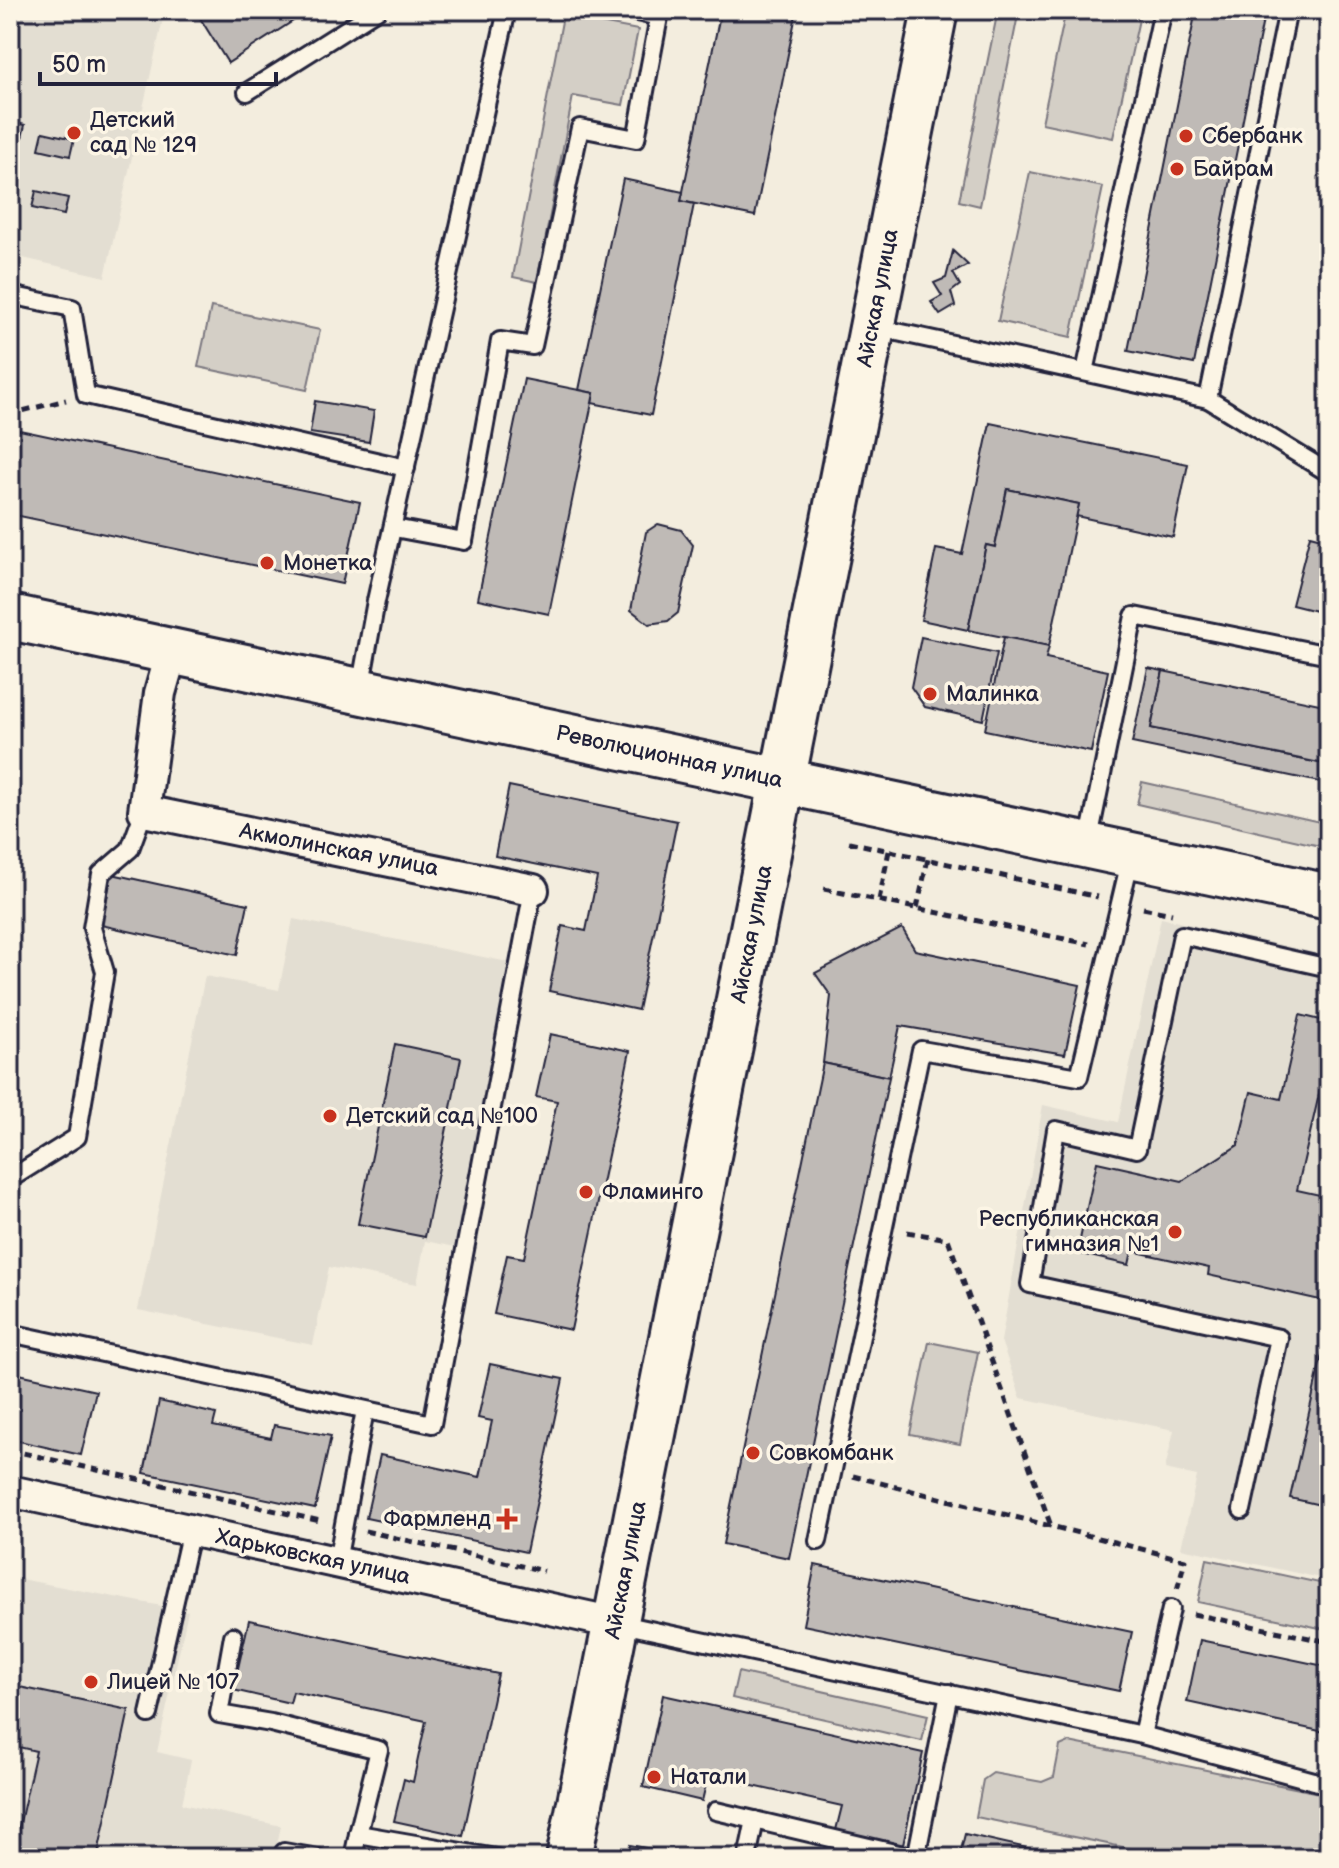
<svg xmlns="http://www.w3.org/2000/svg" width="1339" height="1868" font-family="'Balsamiq Sans',sans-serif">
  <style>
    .built { fill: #e3ded2 }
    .green { fill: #d4cfc6; stroke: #7b7880; stroke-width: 2 }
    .building { fill: #bfbab6; stroke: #22223b; stroke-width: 2 }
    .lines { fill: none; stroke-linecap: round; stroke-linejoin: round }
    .service-casing { stroke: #22223b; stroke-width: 22 }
    .minor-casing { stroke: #22223b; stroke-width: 36 }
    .secondary-casing { stroke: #22223b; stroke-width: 50 }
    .primary-casing { stroke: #22223b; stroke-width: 50 }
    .path { stroke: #22223b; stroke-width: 5; stroke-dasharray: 8 6; stroke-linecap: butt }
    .service { stroke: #fcf5e5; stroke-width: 16 }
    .minor { stroke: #fcf5e5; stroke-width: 30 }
    .secondary { stroke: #fcf5e5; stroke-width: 44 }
    .primary { stroke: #fcf5e5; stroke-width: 44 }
    .poi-dot { fill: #c8321e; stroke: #fcf5e5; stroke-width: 3 }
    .labels { text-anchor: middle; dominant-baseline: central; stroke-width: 7; stroke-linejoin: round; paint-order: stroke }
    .poi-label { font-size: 22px; fill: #22223b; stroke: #fcf5e5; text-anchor: start }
    .street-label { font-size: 22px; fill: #22223b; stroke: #fcf5e5 }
  </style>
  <rect width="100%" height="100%" fill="#f3edde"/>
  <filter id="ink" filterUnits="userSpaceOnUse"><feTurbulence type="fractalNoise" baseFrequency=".0125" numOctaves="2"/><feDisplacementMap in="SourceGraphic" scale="16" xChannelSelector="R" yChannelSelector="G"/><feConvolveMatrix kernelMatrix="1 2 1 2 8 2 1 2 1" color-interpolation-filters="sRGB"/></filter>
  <g filter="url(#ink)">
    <g class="built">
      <path d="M10,10H165L105,277L10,255Z"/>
      <path d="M1161,918L1329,956V1580L1181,1548L1197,1476L1165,1469L1174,1430L1021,1398L1001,1341L1043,1105L1118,1122Z"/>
      <path d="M293,919L513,963L456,1247L425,1241L417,1284L329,1267L313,1345L138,1310L205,976L279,990Z"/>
      <path d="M10,1577L188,1611L157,1752L191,1760L182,1804L281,1826L274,1858H10Z"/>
    </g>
    <g class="green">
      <path d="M998,10H1019L980,206L959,201Z"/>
      <path d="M1066,10H1141L1113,138L1042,123Z"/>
      <path d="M563,16L638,30L623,105L573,96L537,282L513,277Z"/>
      <path d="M1030,172L1103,187L1071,337L998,321Z"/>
      <path d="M211,307L320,330L307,390L198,367Z"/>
      <path d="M1142,782L1329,824V848L1137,804Z"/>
      <path d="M929,1342L978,1352L960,1444L910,1434Z"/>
      <path d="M1207,1559L1329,1585V1630L1198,1602Z"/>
      <path d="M738,1672L928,1715L922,1741L732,1698Z"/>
      <path d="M1069,1742L1329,1795V1858H1176L976,1817L983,1780L993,1773L1042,1782L1054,1777L1060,1746Z"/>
    </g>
    <g class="building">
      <path d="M195,10H310L228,63Z"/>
      <path d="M721,10H797L755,216L681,201Z"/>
      <path d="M1196,10H1265L1194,364L1128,351Z"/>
      <path d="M10,121L25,125L21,142L10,139Z"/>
      <path d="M43,132L74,139L70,156L39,149Z"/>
      <path d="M623,179L683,192L681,201L694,204L651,415L592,403L594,393L579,390Z"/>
      <path d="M36,191L68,198L64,215L32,208Z"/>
      <path d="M953,251L968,265L953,273L960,285L951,292L955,306L940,315L931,302L942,296L934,283L946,278Z"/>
      <path d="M524,379L594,393L549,614L478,599Z"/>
      <path d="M315,401L374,411L369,442L310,433Z"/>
      <path d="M990,423L1188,464L1173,537L1076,516L1079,504L1007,489L995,547L986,545L968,630L921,620L936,549L962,554Z"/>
      <path d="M10,428L360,502L342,584L10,514Z"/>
      <path d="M1007,489L1079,504L1049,646L968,630L986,545L995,547Z"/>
      <path d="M658,524L681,530L693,545L678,613L668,621L649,624L631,610L646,532Z"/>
      <path d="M1310,535L1329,540V577L1320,612L1292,605Z"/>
      <path d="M921,637L997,653L983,720L925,707L911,687Z"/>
      <path d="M1004,637L1049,646L1046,658L1108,671L1091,752L985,730Z"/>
      <path d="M1148,668L1163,671L1151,728L1329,765V784L1132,743Z"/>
      <path d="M1163,671L1329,706V765L1151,728Z"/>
      <path d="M509,786L677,821L638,1010L549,991L562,926L586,931L597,877L495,856Z"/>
      <path d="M112,874L248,904L237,955L101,925Z"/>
      <path d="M902,928L915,950L1080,985L1065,1054L900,1026L889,1077L823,1063L831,996L815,973Z"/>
      <path d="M1300,1015L1329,1022V1065L1326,1064L1297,1190L1329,1197V1302L1208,1275L1209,1268L1132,1251L1129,1265L1077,1253L1097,1162L1182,1181L1238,1145L1251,1092L1281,1099Z"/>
      <path d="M550,1034L630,1051L571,1330L494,1314L507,1255L524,1258L557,1101L536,1097Z"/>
      <path d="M395,1044L461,1058L425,1237L358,1224Z"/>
      <path d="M823,1063L889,1077L789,1558L723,1544Z"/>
      <path d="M1329,1323V1507L1290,1498Z"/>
      <path d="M490,1364L563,1379L526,1552L366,1518L380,1455L480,1477L492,1421L478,1418Z"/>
      <path d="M10,1372L96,1391L81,1455L10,1439Z"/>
      <path d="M159,1401L216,1414L213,1426L271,1438L274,1425L331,1436L315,1509L144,1473Z"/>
      <path d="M815,1565L1132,1632L1119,1691L803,1625Z"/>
      <path d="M249,1620L498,1674L463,1836L394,1821L404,1779L413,1782L426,1721L293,1692L290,1703L233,1690Z"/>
      <path d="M1200,1640L1329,1667V1733L1187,1702Z"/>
      <path d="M10,1685L129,1710L97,1858H12L36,1751L10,1745Z"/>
      <path d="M663,1695L923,1753L903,1845L836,1830L842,1806L708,1776L702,1801L643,1787Z"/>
      <path d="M965,1834L1071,1858H959Z"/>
      <path d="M630,1845L695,1857V1858H627Z"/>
    </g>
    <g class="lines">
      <defs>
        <g id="service">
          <path d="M247,92L377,10"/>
          <path d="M10,295L72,308L86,395L406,468"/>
          <path d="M874,327L1208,399L1288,10"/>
          <path d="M1085,372L1163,10"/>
          <path d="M1208,399L1329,473"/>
          <path d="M394,528L464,541L500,341L533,346L580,128L636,139L659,17L628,10"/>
          <path d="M360,689L376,601L507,10"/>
          <path d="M1088,844L1134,616L1329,655"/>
          <path d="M10,1179L77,1137L105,972L92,928L101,874L130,849L144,811"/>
          <path d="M10,1333L432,1424L533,890"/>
          <path d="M1242,1510L1279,1338L1030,1284L1056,1130L1137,1149L1182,935L1329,968"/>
          <path d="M818,1541L921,1050L1079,1077L1131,857"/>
          <path d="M337,1562L365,1410"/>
          <path d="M617,1623L1142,1735L1329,1785"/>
          <path d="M233,1636L219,1714L271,1723L379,1750L358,1834"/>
          <path d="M149,1714L191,1530"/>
          <path d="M1142,1735L1171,1609"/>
          <path d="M716,1811L916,1858"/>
          <path d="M284,1852L318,1858"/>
          <path d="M353,1858L358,1834L496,1858"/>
          <path d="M747,1858L755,1820"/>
          <path d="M916,1858L949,1693"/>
        </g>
        <g id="minor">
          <path d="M172,651L160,693L144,811L533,890"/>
          <path d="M10,1491L615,1623"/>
        </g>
        <path id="secondary" d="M10,617L1329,897"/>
        <path id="primary" d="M569,1858L935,10"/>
      </defs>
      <use href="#service" class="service-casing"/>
      <use href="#minor" class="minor-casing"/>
      <use href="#secondary" class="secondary-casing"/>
      <use href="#primary" class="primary-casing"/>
      <g class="path">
        <path d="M10,414L66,400"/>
        <path d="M849,842L1098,897"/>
        <path d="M824,889L1089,944"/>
        <path d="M879,900L889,851"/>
        <path d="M917,908L928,859"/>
        <path d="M1143,908L1172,914"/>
        <path d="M907,1232L948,1239L1051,1526"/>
        <path d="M10,1450L320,1521"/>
        <path d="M853,1476L1185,1560L1177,1590"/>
        <path d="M365,1531L544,1571"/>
        <path d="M1193,1614L1329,1642"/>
      </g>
      <use href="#service" class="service"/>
      <use href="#minor" class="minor"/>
      <use href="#secondary" class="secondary"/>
      <use href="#primary" class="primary"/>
    </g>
  </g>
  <g class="poi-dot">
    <circle cx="74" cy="133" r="8"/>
    <circle cx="1186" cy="136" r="8"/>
    <circle cx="1177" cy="169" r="8"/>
    <circle cx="267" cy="563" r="8"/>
    <circle cx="930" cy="694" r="8"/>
    <circle cx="330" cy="1116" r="8"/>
    <circle cx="586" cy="1192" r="8"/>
    <circle cx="1175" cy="1232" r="8"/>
    <circle cx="753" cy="1453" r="8"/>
    <path d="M503 1507h8v8h8v8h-8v8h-8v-8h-8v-8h8z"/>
    <circle cx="91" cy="1682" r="8"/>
    <circle cx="654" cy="1777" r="8"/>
  </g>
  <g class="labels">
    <g class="poi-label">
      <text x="90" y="120">Детский<tspan x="90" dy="25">сад № 129</tspan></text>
      <text x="1202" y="136">Сбербанк</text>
      <text x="1193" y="169">Байрам</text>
      <text x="283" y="563">Монетка</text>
      <text x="946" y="694">Малинка</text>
      <text x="346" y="1116">Детский сад №100</text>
      <text x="602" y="1192">Фламинго</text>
      <text x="1159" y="1219" text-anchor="end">Республиканская<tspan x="1159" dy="25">гимназия №1</tspan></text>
      <text x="769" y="1453">Совкомбанк</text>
      <text x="491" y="1519" text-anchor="end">Фармленд</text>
      <text x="107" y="1682">Лицей № 107</text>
      <text x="670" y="1777">Натали</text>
    </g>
    <g class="street-label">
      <text transform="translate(878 298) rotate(-79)">Айская улица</text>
      <text transform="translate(669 757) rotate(12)">Революционная улица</text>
      <text transform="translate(339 850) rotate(11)">Акмолинская улица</text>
      <text transform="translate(752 934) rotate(-79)">Айская улица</text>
      <text transform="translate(313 1557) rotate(12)">Харьковская улица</text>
      <text transform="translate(626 1570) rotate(-79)">Айская улица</text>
    </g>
  </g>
  <rect width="1339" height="1868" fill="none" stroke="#fcf5e5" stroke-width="40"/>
  <rect x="20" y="20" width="1299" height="1828" fill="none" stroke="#22223b" stroke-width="3" filter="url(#ink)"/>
  <path d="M40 72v12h236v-12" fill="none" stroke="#22223b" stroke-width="4"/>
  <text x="52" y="72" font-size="24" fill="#22223b" stroke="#fcf5e5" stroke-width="6" paint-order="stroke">50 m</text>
</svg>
